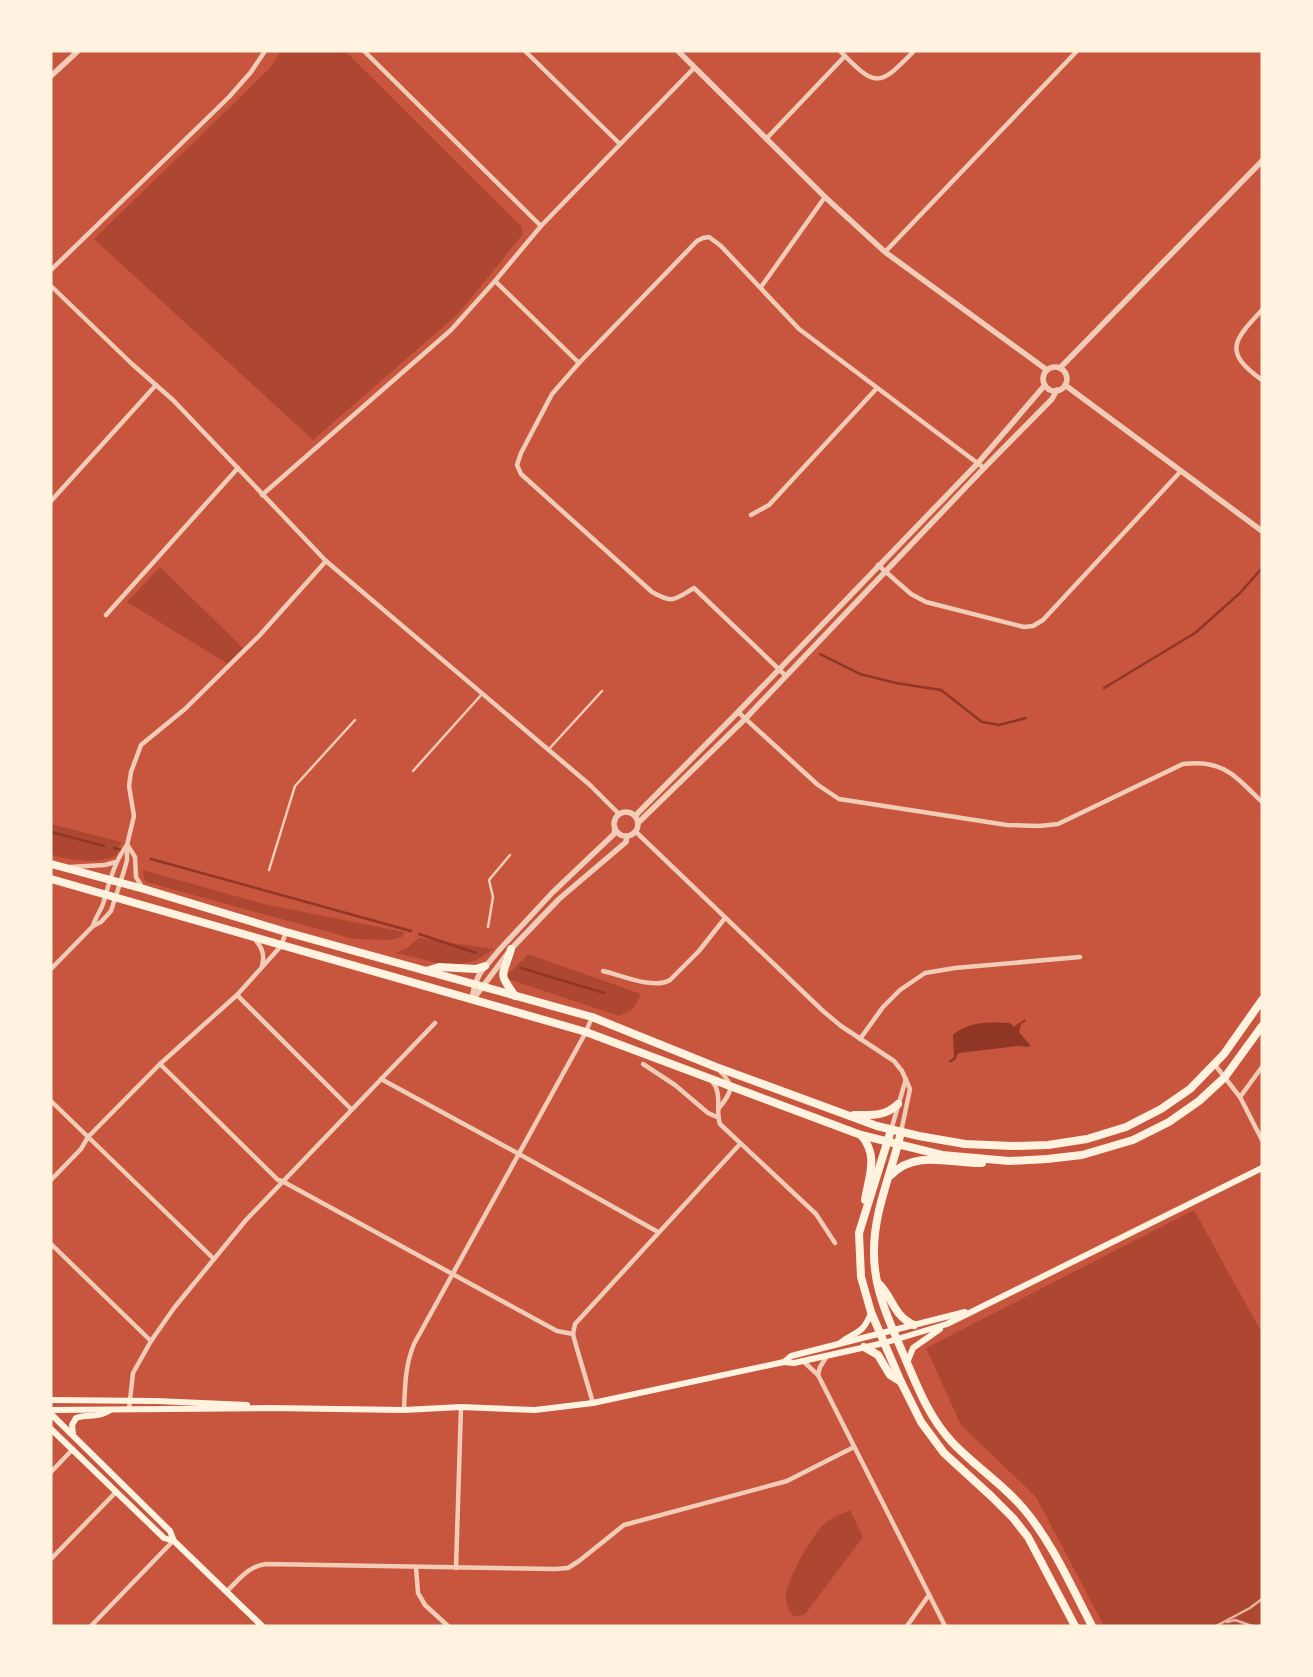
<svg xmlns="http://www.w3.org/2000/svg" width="1313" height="1677" font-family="Figtree,sans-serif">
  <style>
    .green { fill: #ae4732 }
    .water { fill: #8f3625 }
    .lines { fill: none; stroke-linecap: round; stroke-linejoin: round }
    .stream { stroke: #8f3625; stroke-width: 2.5 }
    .service { stroke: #f1ccb7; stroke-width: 2.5 }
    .minor { stroke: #f1ccb7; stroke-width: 4.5 }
    .tertiary { stroke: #f1ccb7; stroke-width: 5.5 }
    .secondary { stroke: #fff3e0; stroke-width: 6 }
    .primary { stroke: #fff3e0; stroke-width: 8 }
    .rail { stroke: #e9b49f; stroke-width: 2.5 }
  </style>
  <rect width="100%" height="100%" fill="#c8553d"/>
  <g class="green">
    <path d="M281,51H345L521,226L523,234L458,314L313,440L94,239L269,69Z"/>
    <path d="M160,567L243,648L228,664L127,602Z"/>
    <path d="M51,824L121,842L116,856C96,865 71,860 51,855Z"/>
    <path d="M143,870L264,904L404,932L402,937L391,940L354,939L146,882L144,879Z"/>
    <path d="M419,938L494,949L475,961L451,966L395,953L407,948Z"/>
    <path d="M528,954L641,994L633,1009L619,1016L505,978Z"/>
    <path d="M1194,1210L1262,1333V1626H1104L1036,1497L961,1425L926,1348Z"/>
    <path d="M850,1510L863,1537L809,1609L805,1614L795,1617C789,1612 786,1605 786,1596C786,1581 812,1536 823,1525C830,1518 842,1514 850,1510Z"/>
  </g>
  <path class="water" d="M1025,1019L1026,1021L1021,1024L1019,1032L1030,1045L1029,1047L1017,1046L959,1053L957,1055L956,1059L950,1063L949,1061L954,1057L953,1035C968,1021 991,1022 1010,1023L1014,1027Z"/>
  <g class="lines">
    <g class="stream">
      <path d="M820,654L860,674L896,683L941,690L982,722L999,725L1026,718"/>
      <path d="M1104,688L1195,633L1240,593L1262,568"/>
      <path d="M51,832L104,846"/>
      <path d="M114,848L121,850"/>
      <path d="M151,859L411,931"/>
      <path d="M419,934L476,953"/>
      <path d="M521,968L604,993"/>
    </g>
    <g class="service">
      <path d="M549,749L602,691"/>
      <path d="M413,771L482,694"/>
      <path d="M269,870L295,786L355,720"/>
      <path d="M488,927L493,897L489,880L510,855"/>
    </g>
    <g class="minor">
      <path d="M364,51L541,226"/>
      <path d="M525,51L620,144"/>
      <path d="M840,51C876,88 879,87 914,51"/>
      <path d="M766,139L845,56"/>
      <path d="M885,252L1077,51"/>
      <path d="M51,270L229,97L251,72L265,51"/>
      <path d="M495,281L579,363"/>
      <path d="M51,286L132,364L173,400L326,561L590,785L619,814"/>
      <path d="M761,287L825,197"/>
      <path d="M1262,310C1233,341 1223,352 1262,380"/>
      <path d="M262,495L451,330L495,281L541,226L694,68"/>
      <path d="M51,501L156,385"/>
      <path d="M751,515L769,505L877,388"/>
      <path d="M878,565L911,594L926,602L1024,627L1033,626L1043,620L1181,471"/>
      <path d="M106,615L238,468"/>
      <path d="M786,676L694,588C674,600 673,604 652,592L521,474L517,465L521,453L552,394L579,363L697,241L703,238L709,237L721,246L799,329L984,468"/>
      <path d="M738,712L818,785L839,799L1007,825L1039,826L1058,824L1183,764C1223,759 1235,776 1262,802"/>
      <path d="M635,831L823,1011L841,1026L894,1061L902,1071L910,1089L901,1132"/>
      <path d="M128,846L135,857L136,877L142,887"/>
      <path d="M69,867L105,865L116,862"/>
      <path d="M93,926C95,918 100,912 103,904C109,884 114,862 127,845"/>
      <path d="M255,939C262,948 265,954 262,966"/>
      <path d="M51,969L93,926L101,922L111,911L124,871L127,860V845L134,816L129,786L131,772L141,745L185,709L259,636L326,561"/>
      <path d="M603,971C621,975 654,990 670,980L699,951L725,918"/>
      <path d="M237,995L351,1109"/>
      <path d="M860,1039L883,1007L900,990L925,973L955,968L1080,957"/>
      <path d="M160,1064L278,1180L282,1181L557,1331L573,1334"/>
      <path d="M643,1064L675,1085L708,1113L717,1117"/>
      <path d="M1215,1065L1240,1097L1262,1140"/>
      <path d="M719,1070C735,1086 733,1090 719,1108"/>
      <path d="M381,1079L519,1154L658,1232"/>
      <path d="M712,1081C723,1094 715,1109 720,1124L816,1214L835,1243"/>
      <path d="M1240,1097L1262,1067"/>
      <path d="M51,1101L214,1259"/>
      <path d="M891,1130L906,1079"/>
      <path d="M51,1180L81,1149L88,1137L160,1064L237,995L281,946L286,932"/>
      <path d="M51,1244L151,1341"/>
      <path d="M803,1361L818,1375L945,1626"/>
      <path d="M818,1375L820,1367L827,1356"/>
      <path d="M593,1403L575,1342L573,1334L575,1324L740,1144"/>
      <path d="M129,1409L133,1373L151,1341L174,1308L246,1220L435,1023"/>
      <path d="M404,1410C405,1386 405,1366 414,1344L586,1032L592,1017"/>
      <path d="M51,1472L73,1449"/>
      <path d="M51,1559L116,1492"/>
      <path d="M416,1567L418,1593L425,1605L448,1626"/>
      <path d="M456,1568L461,1407"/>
      <path d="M227,1591C239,1580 248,1566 266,1564L555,1569L568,1568L579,1561L624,1525L787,1481L854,1447"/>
      <path d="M91,1626L173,1541"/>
      <path d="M907,1626L929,1595"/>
    </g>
    <g class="tertiary">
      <path d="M678,51L825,197L885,252L1047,370"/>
      <path d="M51,76L78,51"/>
      <circle cx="1055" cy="379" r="12"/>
      <path d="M1060,368L1262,161"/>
      <path d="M1065,385L1262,531"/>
      <circle cx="626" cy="824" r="12"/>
      <path d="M635,816L738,712L978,463L1045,385"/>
      <path d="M638,823L746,718L984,468L1052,399L1057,390"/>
      <path d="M474,998L511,949L559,899L626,842L627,836"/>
      <path d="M472,999L475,984L480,973L501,948L552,893L614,834L615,828"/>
    </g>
    <g class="secondary">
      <path d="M840,1343C856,1330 862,1336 871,1313"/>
      <path d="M784,1362L791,1356L965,1312"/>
      <path d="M907,1363L913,1348L940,1329"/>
      <path d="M51,1400L156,1401L247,1405"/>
      <path d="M51,1410L270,1408L404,1410L461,1407L535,1410L593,1403L784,1362L794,1363L884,1343L947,1324L1262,1168"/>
      <path d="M51,1414L170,1531L174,1541L262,1626"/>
      <path d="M51,1429L164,1538L174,1541"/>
      <path d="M73,1434L72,1425L76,1418C89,1413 95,1419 109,1411"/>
    </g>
    <g class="primary">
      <path d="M51,864L144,889L286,932L592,1017L716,1067L877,1126L919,1136L965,1144L1013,1146L1048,1145L1087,1139L1126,1127L1161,1109L1190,1089L1224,1054L1262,1000"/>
      <path d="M51,879L586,1032L861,1135L942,1155L1009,1161L1047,1159L1082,1155L1133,1140L1169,1122L1199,1101L1225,1077L1262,1026"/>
      <path d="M511,949C503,977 497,971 515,996"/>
      <path d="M426,971L439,967L476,969L485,966"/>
      <path d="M854,1115C871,1115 885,1117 898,1104"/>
      <path d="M891,1130L859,1233L861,1277L871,1312L901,1382L921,1422L944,1453L991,1496L1013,1518L1028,1537L1075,1626"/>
      <path d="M901,1132C892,1172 873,1212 874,1254C874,1291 891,1325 905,1358C918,1388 929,1417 951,1441C973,1465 1002,1483 1023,1508C1052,1542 1071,1586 1092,1626"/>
      <path d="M861,1135C879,1156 869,1175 865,1200"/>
      <path d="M891,1175C916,1149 951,1164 982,1163"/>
      <path d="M877,1282C893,1296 892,1315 914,1325"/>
      <path d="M864,1347L878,1355L890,1375L901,1382"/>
    </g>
    <g class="rail">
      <path d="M1227,1622L1235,1620L1252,1626"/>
      <path d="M1216,1626L1250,1608L1262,1599"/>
    </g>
  </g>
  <rect width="1313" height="1677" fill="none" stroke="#fff3e0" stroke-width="105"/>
</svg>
